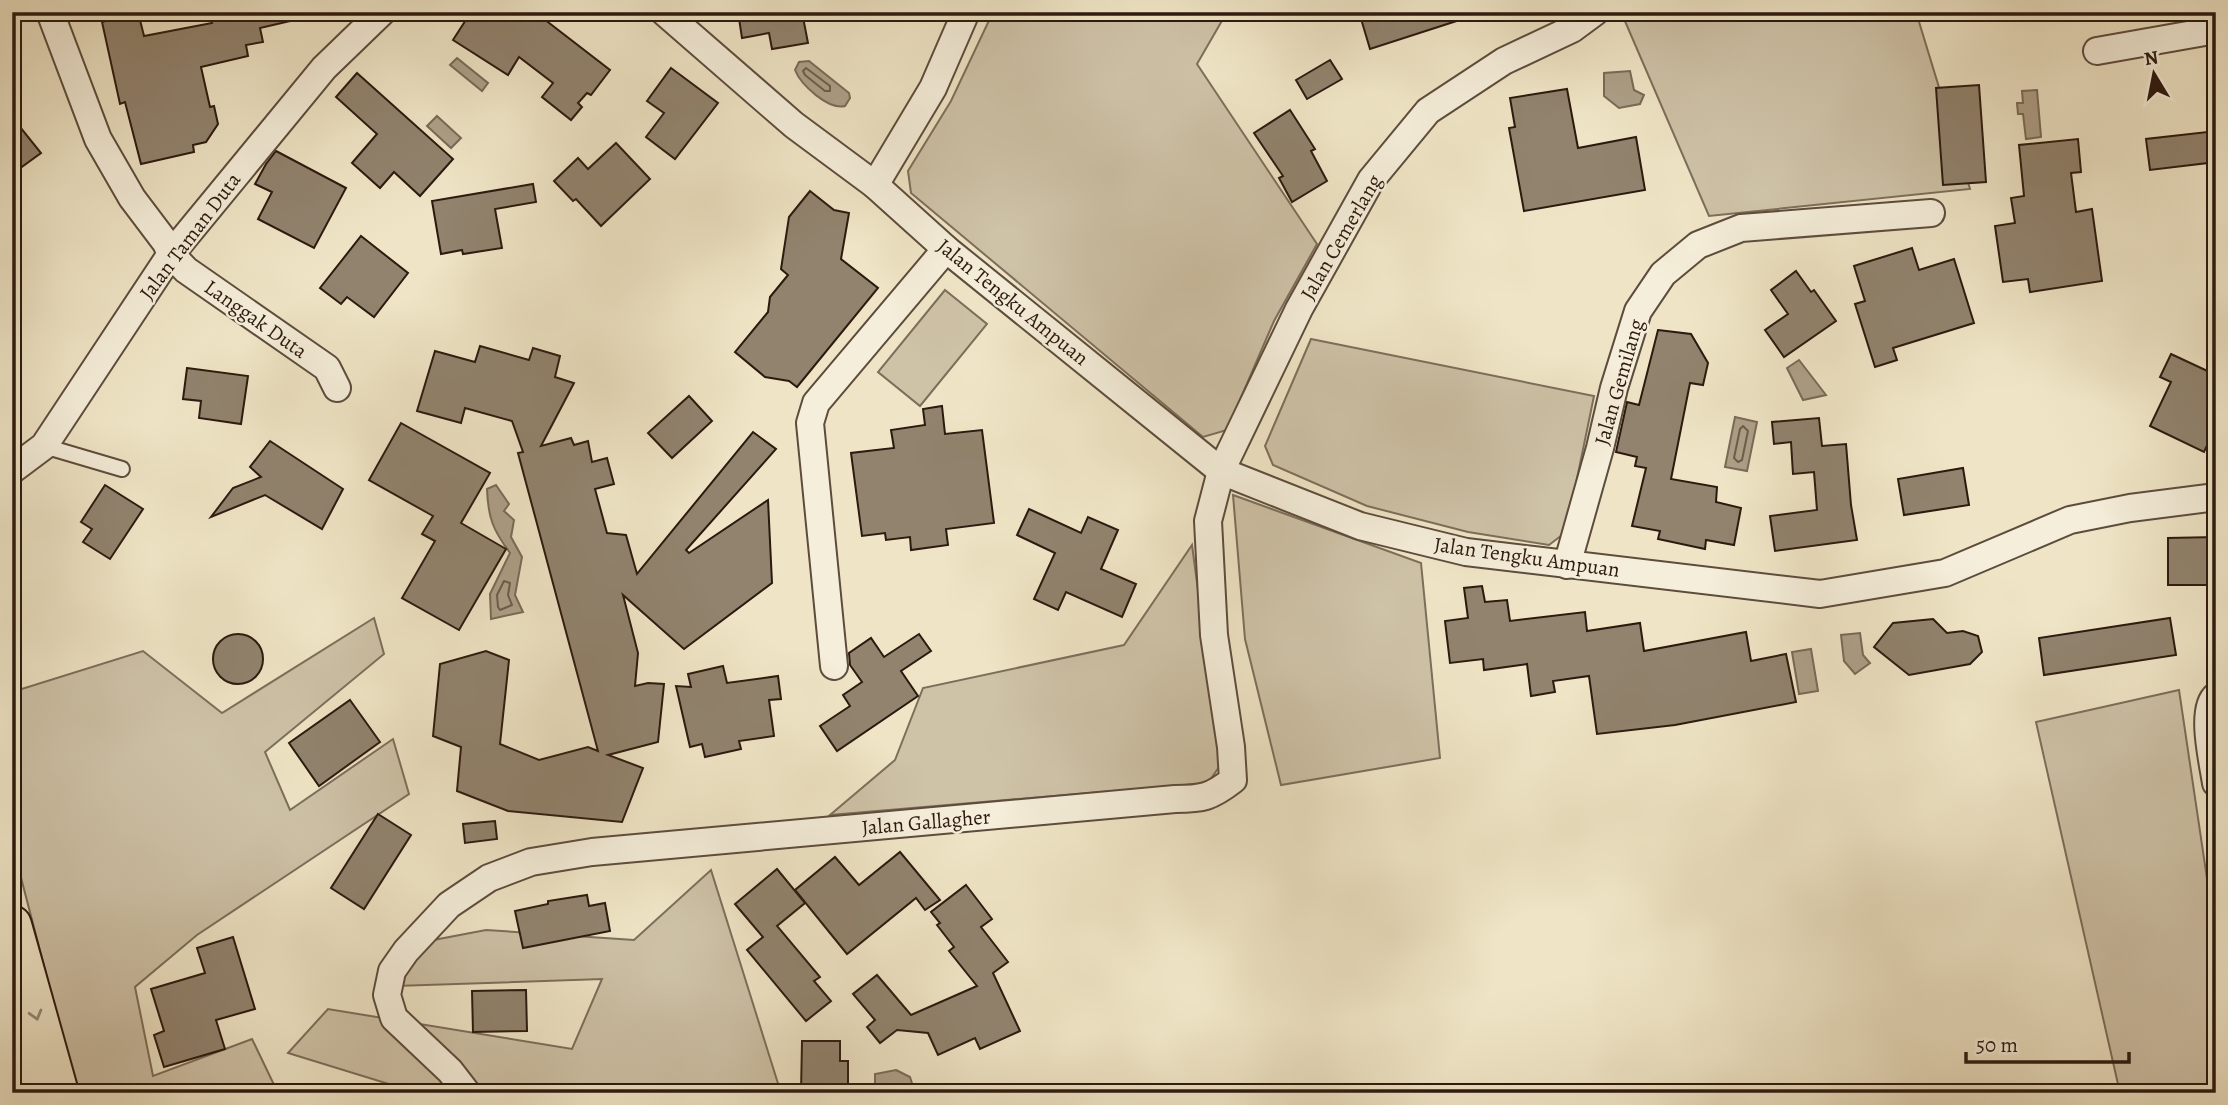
<svg xmlns="http://www.w3.org/2000/svg" width="2228" height="1105" font-family="Alegreya,serif">
  <style>
    .green { fill: #cec2a7; stroke: #7d6e5b; stroke-width: 2 }
    .water { fill: #ada088; stroke: #796a58; stroke-width: 2 }
    .lines { fill: none; stroke-linecap: round; stroke-linejoin: round }
    .shore { stroke: #6c5c4c; stroke-width: 2 }
    .building { fill: #91836e; stroke: #2c190f; stroke-width: 2 }
    .lane-casing { stroke: #5d4c3d; stroke-width: 18 }
    .street-casing { stroke: #5d4c3d; stroke-width: 30 }
    .primary-casing { stroke: #2c190f; stroke-width: 42 }
    .lane { stroke: #f5eeda; stroke-width: 14 }
    .street { stroke: #f5eeda; stroke-width: 26 }
    .primary { stroke: #efe5c6; stroke-width: 38 }
    .oneway { stroke: #978974 }
    .labels { text-anchor: middle; dominant-baseline: central; stroke-width: 5; stroke-linejoin: round; paint-order: stroke }
    .street-label { font-size: 21px; fill: #2c190f; stroke: #f5eeda }
  </style>
  <rect width="100%" height="100%" fill="#efe5c6"/>
  <filter id="stains"><feTurbulence type="fractalNoise" baseFrequency=".00286" numOctaves="4"/><feColorMatrix values="0 0 0 0 .2 0 0 0 0 .09 0 0 0 0 .02 0 0 0 .5 -.17"/></filter>
  <radialGradient id="worn" r=".72"><stop offset=".6" stop-color="#630" stop-opacity="0"/><stop offset="1" stop-color="#630" stop-opacity=".3"/></radialGradient>
  <g class="green">
    <path d="M993,12H1227L1197,64L1317,244L1274,321L1227,430L1203,437L911,193L908,171L951,101Z"/>
    <path d="M1621,12H1916L1970,189L1709,216Z"/>
    <path d="M945,290L987,324L920,406L878,372Z"/>
    <path d="M1311,339L1594,396L1566,532L1549,545L1468,532L1367,506L1273,465L1265,446Z"/>
    <path d="M1233,495L1421,563L1440,758L1281,785L1245,639Z"/>
    <path d="M1192,545L1221,764L1208,783L830,815L895,760L923,688L1124,645Z"/>
    <path d="M374,618L384,654L265,752L290,810L393,739L409,794L197,935L135,987L153,1076L252,1039L278,1093H77L12,843V692L143,651L222,713Z"/>
    <path d="M2179,690L2216,939V1093H2120L2036,722Z"/>
    <path d="M711,870L781,1093H418L288,1053L328,1009L572,1049L602,979L396,986L418,943L486,930L634,940Z"/>
  </g>
  <g class="water">
    <path d="M457,58L488,83L482,91L450,65Z"/>
    <path d="M809,61L849,93L850,98L845,106C828,110 801,85 795,70L799,62Z"/>
    <path d="M1630,71L1634,90L1644,95L1640,104L1619,108L1604,96V73Z"/>
    <path d="M2037,90L2041,137L2026,139L2023,114H2018L2017,103H2023L2022,91Z"/>
    <path d="M437,116L461,138L451,148L427,126Z"/>
    <path d="M1799,360L1826,395L1803,400L1787,368Z"/>
    <path d="M1735,417L1757,422L1747,471L1725,467Z"/>
    <path d="M496,485L509,504L504,511L514,520L511,537L522,557L515,595L523,612L491,619L490,594L510,553C493,530 488,518 487,489Z"/>
    <path d="M1860,633L1863,655L1870,663L1855,674L1844,661L1841,635Z"/>
    <path d="M1811,649L1818,691L1799,694L1792,652Z"/>
    <path d="M896,1070L910,1077L915,1093H875V1074Z"/>
  </g>
  <g class="lines">
    <g class="shore">
      <path d="M806,68L830,86V91H825L805,75L803,71Z"/>
      <path d="M1743,426L1748,431L1742,460L1738,462L1734,458L1740,429Z"/>
      <path d="M504,581L510,583L508,595L512,605L500,610L498,607L497,595Z"/>
    </g>
  </g>
  <g class="building">
    <path d="M138,12L144,36L212,23L209,12H298L299,19L260,28L263,42L246,45L248,56L201,67L210,107L214,106L218,124L206,142L193,145L194,152L141,164L125,102L120,104L102,22Z"/>
    <path d="M471,12H548L544,19L610,70L591,95L587,93L578,103L582,107L571,120L542,97L553,83L519,57L508,75L453,40Z"/>
    <path d="M738,12H802L808,43L772,49L769,33L742,38Z"/>
    <path d="M1359,12H1471L1472,16L1370,49Z"/>
    <path d="M1330,60L1342,79L1307,99L1296,80Z"/>
    <path d="M671,68L718,103L675,159L646,137L664,113L647,101Z"/>
    <path d="M357,73L453,159L420,196L394,172L380,188L352,163L377,134L336,97Z"/>
    <path d="M1979,85L1986,182L1943,185L1936,88Z"/>
    <path d="M1567,89L1578,148L1636,137L1645,190L1524,211L1509,128L1515,127L1510,98Z"/>
    <path d="M1290,110L1315,149L1311,151L1327,181L1292,202L1279,178L1283,176L1254,133Z"/>
    <path d="M12,117L41,153L12,174Z"/>
    <path d="M2216,131V162L2150,170L2146,139Z"/>
    <path d="M2078,139L2081,172L2071,173L2076,212L2092,209L2102,281L2030,292L2028,279L2003,282L1995,226L2015,223L2011,198L2024,196L2019,145Z"/>
    <path d="M616,143L650,179L601,226L576,199L573,201L554,181L578,158L588,169Z"/>
    <path d="M276,151L346,188L314,248L258,219L272,192L255,184L266,164Z"/>
    <path d="M533,184L536,202L495,209L502,248L463,254L462,250L441,254L432,201Z"/>
    <path d="M810,191L834,210L849,213L841,259L878,288L797,387L789,381L765,377L735,352L768,312L770,297L788,275L781,269L789,217Z"/>
    <path d="M361,236L408,273L374,317L347,297L341,304L320,288Z"/>
    <path d="M1912,248L1919,270L1954,259L1974,323L1893,348L1897,360L1875,367L1855,304L1865,301L1854,266Z"/>
    <path d="M1796,271L1811,292L1814,290L1836,321L1784,357L1765,330L1788,314L1771,290Z"/>
    <path d="M1658,330L1691,334L1708,363L1703,385L1690,383L1671,479L1717,487L1716,502L1741,508L1734,545L1706,540L1705,549L1658,539L1660,531L1632,526L1646,468L1635,466L1637,457L1616,452L1627,402L1639,405Z"/>
    <path d="M480,346L529,360L533,348L560,356L555,377L574,383L541,446L571,438L574,445L588,441L592,462L607,458L614,484L595,489L607,533L626,535L637,574L753,432L776,449L686,550L689,553L768,500L772,583L684,649L623,595L638,653L635,686L648,683L664,684L658,742L608,755L643,768L622,822L508,811L457,791L461,747L433,736L440,664L486,651L509,660L500,744L539,760L588,747L598,751L518,453L523,452L512,421L465,408L461,423L417,411L435,351L475,362Z"/>
    <path d="M2171,354L2216,375V426L2204,452L2150,426L2171,382L2160,377Z"/>
    <path d="M187,368L248,376L241,424L199,418L201,401L183,399Z"/>
    <path d="M689,396L712,421L672,458L648,433Z"/>
    <path d="M942,406L945,434L982,430L994,523L946,529L948,545L911,550L910,537L886,540L885,533L862,536L851,453L894,448L891,430L925,425L923,409Z"/>
    <path d="M1819,418L1822,446L1846,444L1851,505L1857,540L1775,551L1770,516L1817,510L1814,472L1793,474L1791,442L1774,444L1772,422Z"/>
    <path d="M401,423L490,473L461,523L506,549L459,630L402,598L435,541L422,534L433,516L369,480Z"/>
    <path d="M270,441L343,489L322,529L265,495L211,517L233,488L261,477L250,467Z"/>
    <path d="M1963,468L1969,505L1904,515L1898,479Z"/>
    <path d="M105,485L143,509L110,559L83,542L92,529L81,522Z"/>
    <path d="M1029,509L1081,533L1088,517L1118,530L1101,569L1136,584L1122,617L1066,592L1058,610L1034,599L1055,553L1017,535Z"/>
    <path d="M2216,537V585H2168V538Z"/>
    <path d="M1482,586L1485,602L1507,600L1510,621L1585,612L1587,631L1640,623L1644,651L1746,632L1751,661L1786,654L1796,702L1675,725L1597,734L1589,676L1553,681L1555,692L1531,696L1527,664L1484,670L1483,659L1450,663L1445,621L1468,618L1464,588Z"/>
    <path d="M2170,618L2176,655L2044,675L2039,638Z"/>
    <path d="M1933,619L1947,633L1963,631L1978,636L1982,652L1970,664L1909,675L1874,647L1893,623Z"/>
    <circle cx="238" cy="659" r="25"/>
    <path d="M919,634L931,651L901,671L918,696L837,751L820,726L850,706L843,695L862,682L850,665L849,653L871,638L884,657Z"/>
    <path d="M723,666L727,683L778,676L781,699L769,700L774,736L739,741L741,749L705,757L702,744L690,747L676,686L691,687L688,674Z"/>
    <path d="M350,700L380,742L319,786L289,743Z"/>
    <path d="M378,814L411,835L364,909L331,888Z"/>
    <path d="M495,821L497,839L465,843L463,824Z"/>
    <path d="M900,852L940,900L925,910L916,898L847,954L795,890L835,857L859,885Z"/>
    <path d="M777,869L805,903L777,926L820,977L814,981L831,1001L806,1021L747,950L763,937L735,904Z"/>
    <path d="M966,885L992,919L981,927L1008,962L993,973L1020,1031L980,1049L975,1038L938,1055L928,1033L897,1030L880,1043L867,1027L875,1020L853,994L877,975L911,1015L977,986L949,951L954,947L937,925L940,923L931,912Z"/>
    <path d="M587,895L589,906L605,903L610,931L523,948L515,911L548,904V901Z"/>
    <path d="M233,937L255,1009L216,1020L225,1049L164,1067L154,1035L164,1031L151,989L205,973L197,948Z"/>
    <path d="M526,990L527,1031L473,1032L472,991Z"/>
    <path d="M802,1041H840V1061H848V1093H801Z"/>
  </g>
  <g class="lines">
    <defs>
      <path id="lane" d="M44,446L122,469"/>
      <g id="street">
        <path d="M50,12L98,139L132,198L166,243L171,254L186,270L327,368L337,388"/>
        <path d="M664,12L794,125L875,185L946,249L1221,471L1360,526L1466,552L1820,594L1945,573L2070,520L2130,508L2216,497"/>
        <path d="M2097,51L2216,30"/>
        <path d="M875,185L933,88L966,12"/>
        <path d="M12,470L44,446L171,254L324,68L382,12"/>
        <path d="M1567,565L1600,448L1614,388L1638,311L1663,274L1698,245L1741,228L1931,213"/>
        <path d="M834,666L810,423L816,403L946,249"/>
        <path d="M2216,696C2200,709 2213,763 2216,783"/>
        <path d="M467,1093L450,1071L394,1018L387,995L392,971L406,951L449,905L489,878L531,862L592,852L1175,799C1203,799 1211,797 1233,780L1231,747L1214,635L1208,521L1221,471L1299,309L1371,180L1428,111L1504,61L1572,29L1595,12"/>
      </g>
      <g id="primary">
        <path d="M12,925L59,1093"/>
        <path d="M12,1025L22,1093"/>
      </g>
    </defs>
    <use href="#lane" class="lane-casing"/>
    <use href="#street" class="street-casing"/>
    <use href="#primary" class="primary-casing"/>
    <use href="#lane" class="lane"/>
    <use href="#street" class="street"/>
    <use href="#primary" class="primary"/>
  </g>
  <defs><path id="oneway-chevron" d="M-2-3.5L2.5 0L-2 3.5" fill="none" stroke-width="1.6" stroke-linecap="round" stroke-linejoin="round" transform="scale(1.75)"/></defs>
  <use class="oneway" href="#oneway-chevron" transform="translate(36 1015) rotate(74)"/>
  <g class="labels">
    <g class="street-label">
      <text transform="translate(190 236) rotate(-53)">Jalan Taman Duta</text>
      <text transform="translate(1341 237) rotate(-60)">Jalan Cemerlang</text>
      <text transform="translate(1013 302) rotate(39)">Jalan Tengku Ampuan</text>
      <text transform="translate(256 319) rotate(35)">Langgak Duta</text>
      <text transform="translate(1619 382) rotate(-74)">Jalan Gemilang</text>
      <text transform="translate(1527 557) rotate(8)">Jalan Tengku Ampuan</text>
      <text transform="translate(926 822) rotate(-5)">Jalan Gallagher</text>
    </g>
  </g>
  <rect width="2228" height="1105" fill="none" stroke="#efe5c6" stroke-width="42"/>
  <rect x="14" y="14" width="2200" height="1077" fill="none" stroke="#2c190f" stroke-width="3.5"/>
  <rect x="21" y="21" width="2186" height="1063" fill="none" stroke="#2c190f" stroke-width="2"/>
  <g transform="translate(2154 74) rotate(350)" stroke="#f5eeda" stroke-width="5" paint-order="stroke">
  <path d="M0-5L12 26L0 18L-12 26Z" fill="#2c190f"/>
  <text y="-10" font-size="19" font-weight="bold" text-anchor="middle" fill="#2c190f">N</text>
  </g>
  <path d="M1966 1052v10h163v-10" fill="none" stroke="#2c190f" stroke-width="3.5"/>
  <text x="1976" y="1052" font-size="21" fill="#2c190f" stroke="#f5eeda" stroke-width="5" paint-order="stroke">50 m</text>
  <rect width="100%" height="100%" filter="url(#stains)"/>
  <rect width="100%" height="100%" fill="url(#worn)"/>
</svg>
